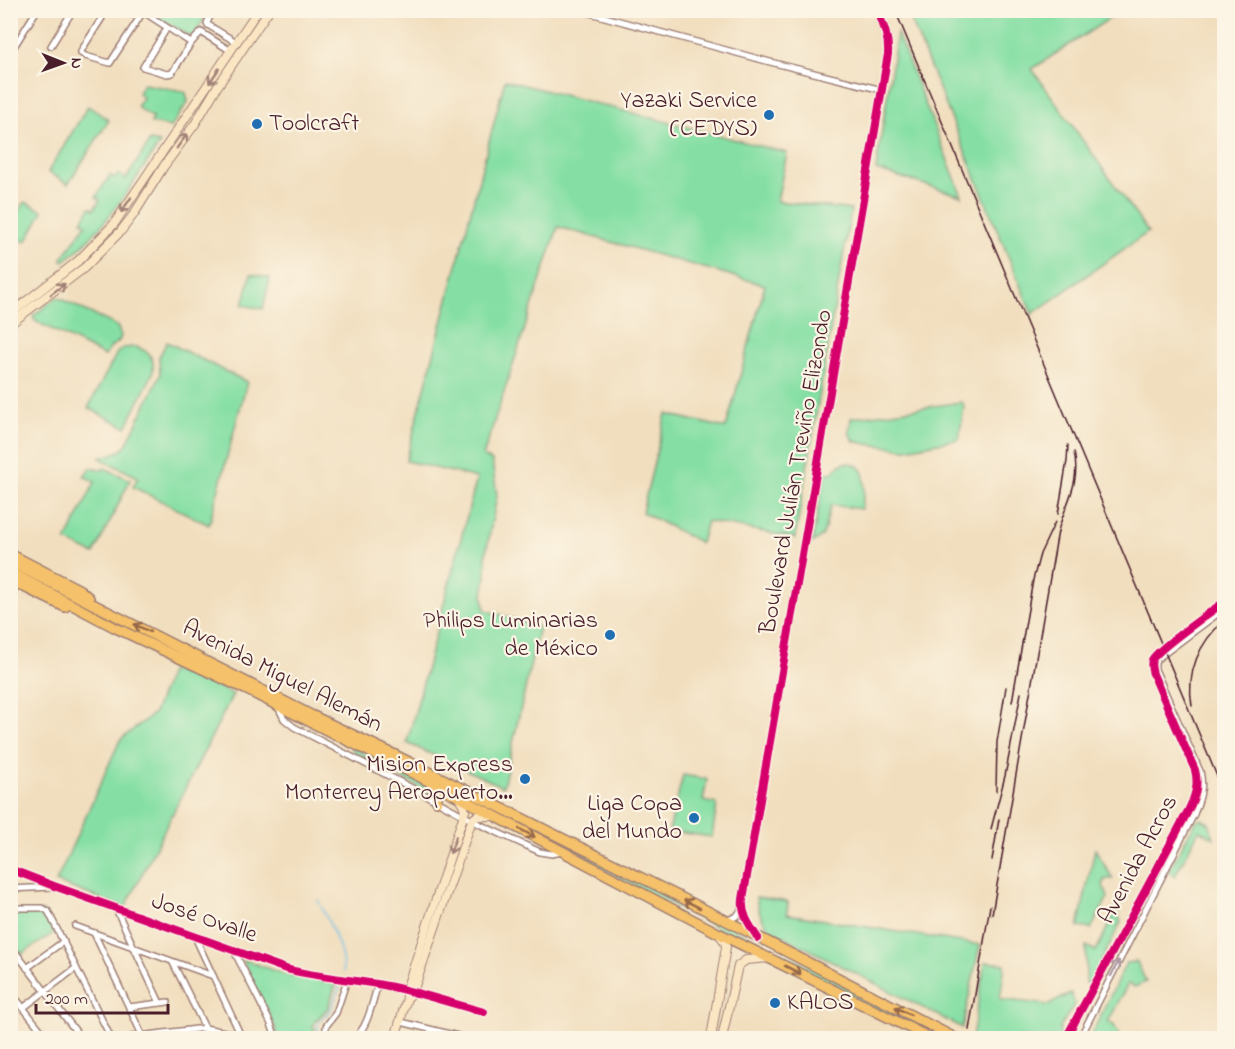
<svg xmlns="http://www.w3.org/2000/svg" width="1235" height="1049" font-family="'Indie Flower',sans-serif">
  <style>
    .green { fill: #85dfa4; stroke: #687f68; stroke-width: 1.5 }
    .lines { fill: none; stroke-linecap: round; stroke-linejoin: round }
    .stream { stroke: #68c0e5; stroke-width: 1.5 }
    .street-casing { stroke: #9e7e74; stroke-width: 8 }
    .secondary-casing { stroke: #9e7e74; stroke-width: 10 }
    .highway-casing { stroke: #9e7e74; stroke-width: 12 }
    .street { stroke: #fff; stroke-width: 5 }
    .secondary { stroke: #fbe6c4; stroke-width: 8 }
    .highway { stroke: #f5c16b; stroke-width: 9 }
    .rail { stroke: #4a1f2b; stroke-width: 1.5 }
    .cycleway-casing { stroke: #fcf5e5; stroke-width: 11 }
    .cycleway { stroke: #d6006c; stroke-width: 8 }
    .oneway { stroke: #a28278 }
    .oneway2 { stroke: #976848 }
    .oneway3 { stroke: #ae9aa0 }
    .poi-dot { fill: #1f6fb2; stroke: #fcf5e5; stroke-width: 2 }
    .labels { text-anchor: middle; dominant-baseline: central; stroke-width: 4.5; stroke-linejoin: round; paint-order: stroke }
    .poi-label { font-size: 24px; fill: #4a1f2b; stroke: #fcf5e5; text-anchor: end }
    .street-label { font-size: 24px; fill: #4a1f2b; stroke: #fcf5e5 }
  </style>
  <rect width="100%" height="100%" fill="#fcf5e5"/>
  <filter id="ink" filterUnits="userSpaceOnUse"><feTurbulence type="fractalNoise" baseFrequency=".0167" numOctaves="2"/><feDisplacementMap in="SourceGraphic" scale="12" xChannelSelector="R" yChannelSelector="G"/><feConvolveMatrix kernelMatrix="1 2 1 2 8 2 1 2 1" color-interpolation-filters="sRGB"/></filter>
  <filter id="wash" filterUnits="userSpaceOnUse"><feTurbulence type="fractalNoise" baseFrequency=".008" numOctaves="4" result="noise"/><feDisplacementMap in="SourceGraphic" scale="24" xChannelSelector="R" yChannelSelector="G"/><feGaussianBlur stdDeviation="1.35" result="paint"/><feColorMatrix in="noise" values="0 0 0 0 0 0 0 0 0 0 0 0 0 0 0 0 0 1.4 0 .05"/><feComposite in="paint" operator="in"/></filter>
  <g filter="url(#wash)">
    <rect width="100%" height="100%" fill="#f1debe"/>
    <g class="green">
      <path d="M147,11H201L207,14L193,38Z"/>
      <path d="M907,11H1121L1032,69L1148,232L1032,314Z"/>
      <path d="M897,33L962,196L876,170Z"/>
      <path d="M505,80L787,153L777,201L851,210L795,538L707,521L701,543L642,512L666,414L726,428L765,285L558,227L483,456L492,461L497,496L486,553V576L483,595L485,610L539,627L503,787L407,743L477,478L406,461Z"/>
      <path d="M143,84L183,91L186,93L188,102L171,127L151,123L153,118L137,107L143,97L138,93Z"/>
      <path d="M88,106L109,120L68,184L48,172Z"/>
      <path d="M150,141L160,143C131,186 106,230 64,261L61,260L86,224L82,221L90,207L94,209L100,200L96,197L110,175L115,178L118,174L126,179Z"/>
      <path d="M25,202L43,211L26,242L10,235L11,223Z"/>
      <path d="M251,274L270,278L263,309L243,305Z"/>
      <path d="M57,297L117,326L121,336L119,341L111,347L105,356L35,321L33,316Z"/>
      <path d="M167,342L247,382L209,525L133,487L138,477L100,458L120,451L126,445L157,382L160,375L159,357Z"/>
      <path d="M136,347C150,351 156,360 152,375L126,427L88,408L117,353L123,348Z"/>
      <path d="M962,402L964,406L959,439L906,449L867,444L854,441L849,433L851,418Z"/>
      <path d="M845,463C872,462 864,493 861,509L831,505L823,535L812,543L825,473H832L840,465Z"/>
      <path d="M90,468H95L101,470L105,468L130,480L94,554L66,541L95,482L84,476Z"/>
      <path d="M171,670L181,674L191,673L233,694L125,908L56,882L120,740L154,713Z"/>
      <path d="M352,747L434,789L436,796L353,753Z"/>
      <path d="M683,775L707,779L703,801L717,804L712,837L669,831Z"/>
      <path d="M1201,819L1209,823L1214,838L1199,830L1175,876L1168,872L1196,821Z"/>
      <path d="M536,829L683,902L948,1038H938L887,1015L534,834Z"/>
      <path d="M1095,849L1113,879H1105L1103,885L1108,897L1091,929L1078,927Z"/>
      <path d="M756,897L788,902L787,914L980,945L962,1028L771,930C761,920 758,911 756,897Z"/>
      <path d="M1116,910L1121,922L1090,983H1086V946L1096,951Z"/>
      <path d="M10,912H44L55,932L22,954L11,940Z"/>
      <path d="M242,959L283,974L324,981L336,984L328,1008L313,1024L314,1028L319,1038H278L275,1027Z"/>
      <path d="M985,962L1005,964L1000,999L1049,1005L1071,993L1075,1004L1060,1027V1036L1053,1038H975L972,1037Z"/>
      <path d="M1137,962L1146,982L1135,987L1128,984L1108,1022L1114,1025L1120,1038H1090L1126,963Z"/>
    </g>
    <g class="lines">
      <g class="stream">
        <path d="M318,900C328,921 344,948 343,972"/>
        <path d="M322,1038L317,1027L319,1022L330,1011L340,986"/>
      </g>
    </g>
  </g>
  <g filter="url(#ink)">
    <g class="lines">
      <defs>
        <g id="street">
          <path d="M107,10L81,51V53L85,56L110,63L143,12"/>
          <path d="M213,10L207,23L208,25L236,42"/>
          <path d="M579,10L770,62L882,90"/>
          <path d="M142,11L191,43"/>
          <path d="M10,18L15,10"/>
          <path d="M167,28L143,67L167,74L172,73L191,43L201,32L231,51"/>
          <path d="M51,46L73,10"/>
          <path d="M10,53L37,10"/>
          <path d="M10,301L12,302"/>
          <path d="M278,707L284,719L294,727L437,801L481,825L540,852L552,854L561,852"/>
          <path d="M10,869L54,886L286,969C316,977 347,979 377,984C413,990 449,1003 484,1012"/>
          <path d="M10,889L52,887"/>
          <path d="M10,908H42L48,911L111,1038"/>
          <path d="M116,909L160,1003"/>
          <path d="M726,921L737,916L742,908"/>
          <path d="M75,926L213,976"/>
          <path d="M94,933L143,1037"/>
          <path d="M755,933C747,923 742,912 743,899L888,54C889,38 884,26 877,10"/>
          <path d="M195,937L241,1036"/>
          <path d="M10,945L81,1038"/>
          <path d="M234,951L271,1024L276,1038"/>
          <path d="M173,963L210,1038"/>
          <path d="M27,968L64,941"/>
          <path d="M10,991L47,1038"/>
          <path d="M129,1007L168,1002"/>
          <path d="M23,1008L76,968"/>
          <path d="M401,1022L466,1038"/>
          <path d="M10,1025L21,1038"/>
          <path d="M131,1037L205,1028L255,1038"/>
          <path d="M330,1038L326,1031V1026L336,1013L347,980"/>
          <path d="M355,1038C369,1025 372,1002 378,984"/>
          <path d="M1066,1038L1188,811C1195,797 1199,785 1195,770L1153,674C1152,670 1150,665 1152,660C1157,649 1211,612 1224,602"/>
          <path d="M1080,1038L1194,814C1200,799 1204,787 1200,771L1155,669V663L1157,659L1224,609"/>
        </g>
        <g id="secondary">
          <path d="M10,314L78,261L114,224L258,10"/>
          <path d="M10,324L84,268L121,231L134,214L164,166L195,124L217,87L269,10"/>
          <path d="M407,998L413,993L415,986L472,820L477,816H493"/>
          <path d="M395,1038L407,998L406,990L465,811L463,804L459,798"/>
          <path d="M711,1038L726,947L725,942L719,934"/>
          <path d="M722,1038L738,966L746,960L770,958"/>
        </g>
        <g id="highway">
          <path d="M10,554L80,590L89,598"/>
          <path d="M10,562L311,715L391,753L690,902L955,1038"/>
          <path d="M10,572L114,627L245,689L436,785L718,933L930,1038"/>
          <path d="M10,580L65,607"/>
          <path d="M436,785L437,801"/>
        </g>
      </defs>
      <use href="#street" class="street-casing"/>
      <use href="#secondary" class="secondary-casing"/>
      <use href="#highway" class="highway-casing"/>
      <use href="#street" class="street"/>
      <use href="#secondary" class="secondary"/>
      <use href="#highway" class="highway"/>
      <g class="rail">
        <path d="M895,10L1224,793"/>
        <path d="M1058,514L1067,461L1068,445"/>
        <path d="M1012,702L1033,580L1040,554L1055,522"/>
        <path d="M1192,706C1186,673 1199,642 1224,621"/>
        <path d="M996,791L997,742L1006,687"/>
        <path d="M991,829L1005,776L1021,693"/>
        <path d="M992,860L999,819"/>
        <path d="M992,914L1058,531C1066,502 1081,483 1074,452"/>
        <path d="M969,1030L990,906"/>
      </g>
      <defs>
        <g id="cycleway">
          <path d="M10,869L54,886L286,969C316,977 347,979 377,984C413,990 449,1003 484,1012"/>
          <path d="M758,938C750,926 741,914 743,899L888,54C889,38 884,26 877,10"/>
          <path d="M1066,1038L1188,811C1195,797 1199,785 1195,770L1153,674C1152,670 1150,665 1152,660C1157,649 1211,612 1224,602"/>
        </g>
      </defs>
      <use href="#cycleway" class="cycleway-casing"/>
      <use href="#cycleway" class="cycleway"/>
    </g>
    <defs><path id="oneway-shaft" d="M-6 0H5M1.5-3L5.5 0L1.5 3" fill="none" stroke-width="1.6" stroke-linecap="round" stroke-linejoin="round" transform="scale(1.5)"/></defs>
    <g class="oneway">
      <use href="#oneway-shaft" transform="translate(214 76) rotate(124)"/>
      <use href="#oneway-shaft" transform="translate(182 141) rotate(-54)"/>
      <use href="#oneway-shaft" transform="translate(126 205) rotate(124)"/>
      <use href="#oneway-shaft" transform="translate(58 289) rotate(-37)"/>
      <use href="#oneway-shaft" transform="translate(453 845) rotate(109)"/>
    </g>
    <g class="oneway2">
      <use href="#oneway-shaft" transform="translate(142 628) rotate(-154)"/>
      <use href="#oneway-shaft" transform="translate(527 833) rotate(28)"/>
      <use href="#oneway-shaft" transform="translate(692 904) rotate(-153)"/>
      <use href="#oneway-shaft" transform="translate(793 970) rotate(27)"/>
      <use href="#oneway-shaft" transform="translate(903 1011) rotate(-153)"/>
    </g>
    <use class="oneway3" href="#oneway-shaft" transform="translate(1115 968) rotate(-63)"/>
  </g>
  <g class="poi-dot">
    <circle cx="769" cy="115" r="6"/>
    <circle cx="257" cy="124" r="6"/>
    <circle cx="610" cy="635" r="6"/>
    <circle cx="525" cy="779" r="6"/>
    <circle cx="694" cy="818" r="6"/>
    <circle cx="775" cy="1003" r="6"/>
  </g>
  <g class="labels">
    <g class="poi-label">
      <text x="757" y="101">Yazaki Service<tspan x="757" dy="28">(CEDYS)</tspan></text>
      <text x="269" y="124" text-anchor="start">Toolcraft</text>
      <text x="598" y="621">Philips Luminarias<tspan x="598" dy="28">de México</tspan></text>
      <text x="513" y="765">Mision Express<tspan x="513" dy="28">Monterrey Aeropuerto…</tspan></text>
      <text x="682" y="804">Liga Copa<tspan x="682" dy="28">del Mundo</tspan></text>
      <text x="787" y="1003" text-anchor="start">KALOS</text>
    </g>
    <g class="street-label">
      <text transform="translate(797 472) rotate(-80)">Boulevard Julián Treviño Elizondo</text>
      <text transform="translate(282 677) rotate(27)">Avenida Miguel Alemán</text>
      <text transform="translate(1139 860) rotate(-62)">Avenida Acros</text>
      <text transform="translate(204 919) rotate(19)">José Ovalle</text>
    </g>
  </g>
  <rect width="1235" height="1049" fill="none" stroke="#fcf5e5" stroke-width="36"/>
  <g transform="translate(63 63) rotate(91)" stroke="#fcf5e5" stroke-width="4.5" paint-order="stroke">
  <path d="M0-4.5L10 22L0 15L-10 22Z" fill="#4a1f2b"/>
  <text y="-9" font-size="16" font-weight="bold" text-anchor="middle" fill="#4a1f2b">N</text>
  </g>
  <path d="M36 1004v9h132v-9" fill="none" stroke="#4a1f2b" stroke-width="3"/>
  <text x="45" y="1004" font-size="18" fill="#4a1f2b" stroke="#fcf5e5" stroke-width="4.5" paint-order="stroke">200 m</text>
</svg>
